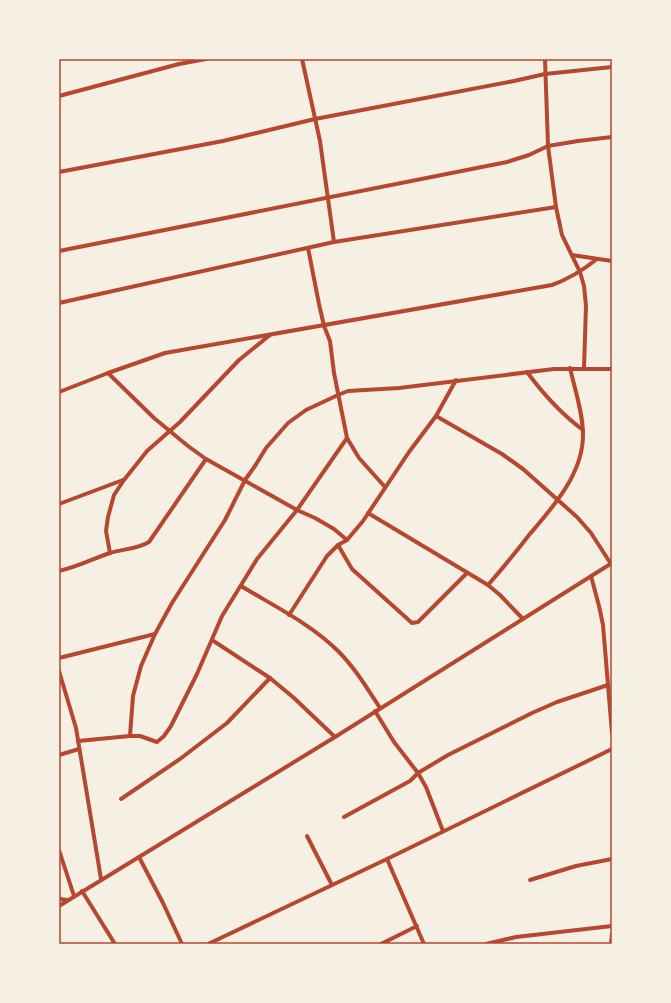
<svg xmlns="http://www.w3.org/2000/svg" width="671" height="1003" font-family="Poppins,sans-serif">
  <style>
    .lines { fill: none; stroke-linecap: round; stroke-linejoin: round }
    .minor { stroke: #b5482f; stroke-width: 4 }
    .neatline { fill: none; stroke: #b5482f; stroke-width: 1.5 }
  </style>
  <rect width="100%" height="100%" fill="#f6efe4"/>
  <g class="lines">
    <g class="minor">
      <path d="M302,59L320,141L334,242"/>
      <path d="M545,59L548,146L556,207L562,235L580,272L584,286L586,306L584,368"/>
      <path d="M59,96L179,64L206,59"/>
      <path d="M59,172L223,141L315,119L514,81L545,74L612,67"/>
      <path d="M308,248L319,304L324,326L330,341L334,373L347,438L359,458L385,487"/>
      <path d="M59,251L507,162L529,155L548,146L578,141L612,137"/>
      <path d="M572,255L612,261"/>
      <path d="M59,303L334,242L556,207"/>
      <path d="M527,372C544,395 560,413 583,430"/>
      <path d="M108,373L154,418L188,446L206,459L297,510L315,518L334,529L347,540"/>
      <path d="M59,392L108,373L165,353L552,285C569,279 583,270 597,259"/>
      <path d="M436,416L502,454L523,469L577,517L591,533L611,564"/>
      <path d="M59,504L123,480"/>
      <path d="M368,513L488,585L500,595L523,619"/>
      <path d="M338,545L352,569L412,623L418,622L467,573"/>
      <path d="M110,553L106,531L108,517L114,495L124,480L147,451L180,422L239,360L270,335"/>
      <path d="M59,571C77,567 92,559 110,553C122,549 138,549 149,542L206,459"/>
      <path d="M591,576L599,606L603,625L612,733"/>
      <path d="M488,585C502,569 516,552 529,535C553,507 583,474 583,435C583,413 575,390 570,368"/>
      <path d="M241,586C274,606 311,624 338,651C355,668 367,688 380,708"/>
      <path d="M289,615L327,556L338,545L347,540L363,521L409,452L436,416L456,380"/>
      <path d="M212,640L270,678L294,698L335,737"/>
      <path d="M59,658L155,634"/>
      <path d="M59,671L76,728L101,879"/>
      <path d="M375,711L394,742L418,773L426,787L443,831"/>
      <path d="M130,736L133,696L141,666L155,634L172,603L225,520L245,480L255,466L266,448L288,423L306,410L338,395L348,391L399,388L554,369H612"/>
      <path d="M78,741L130,736H140L157,742L164,736L171,726L197,674L222,616L257,559L297,510L347,438"/>
      <path d="M59,755L79,749"/>
      <path d="M121,799L180,759L227,723L270,678"/>
      <path d="M344,817L410,781L418,773L448,755L532,713L557,702L608,685"/>
      <path d="M307,836L332,885"/>
      <path d="M59,850L74,896"/>
      <path d="M139,857L163,903L182,944"/>
      <path d="M387,859L424,944"/>
      <path d="M530,880L576,866L612,859"/>
      <path d="M82,891L115,944"/>
      <path d="M59,899L68,900"/>
      <path d="M59,906L335,737L612,563"/>
      <path d="M208,944L387,859L612,749"/>
      <path d="M381,944L417,926"/>
      <path d="M486,944L516,937L612,926"/>
      <path d="M611,944L612,934"/>
    </g>
  </g>
  <rect width="671" height="1003" fill="none" stroke="#f6efe4" stroke-width="120"/>
  <rect x="60" y="60" width="551" height="883" class="neatline"/>
</svg>
